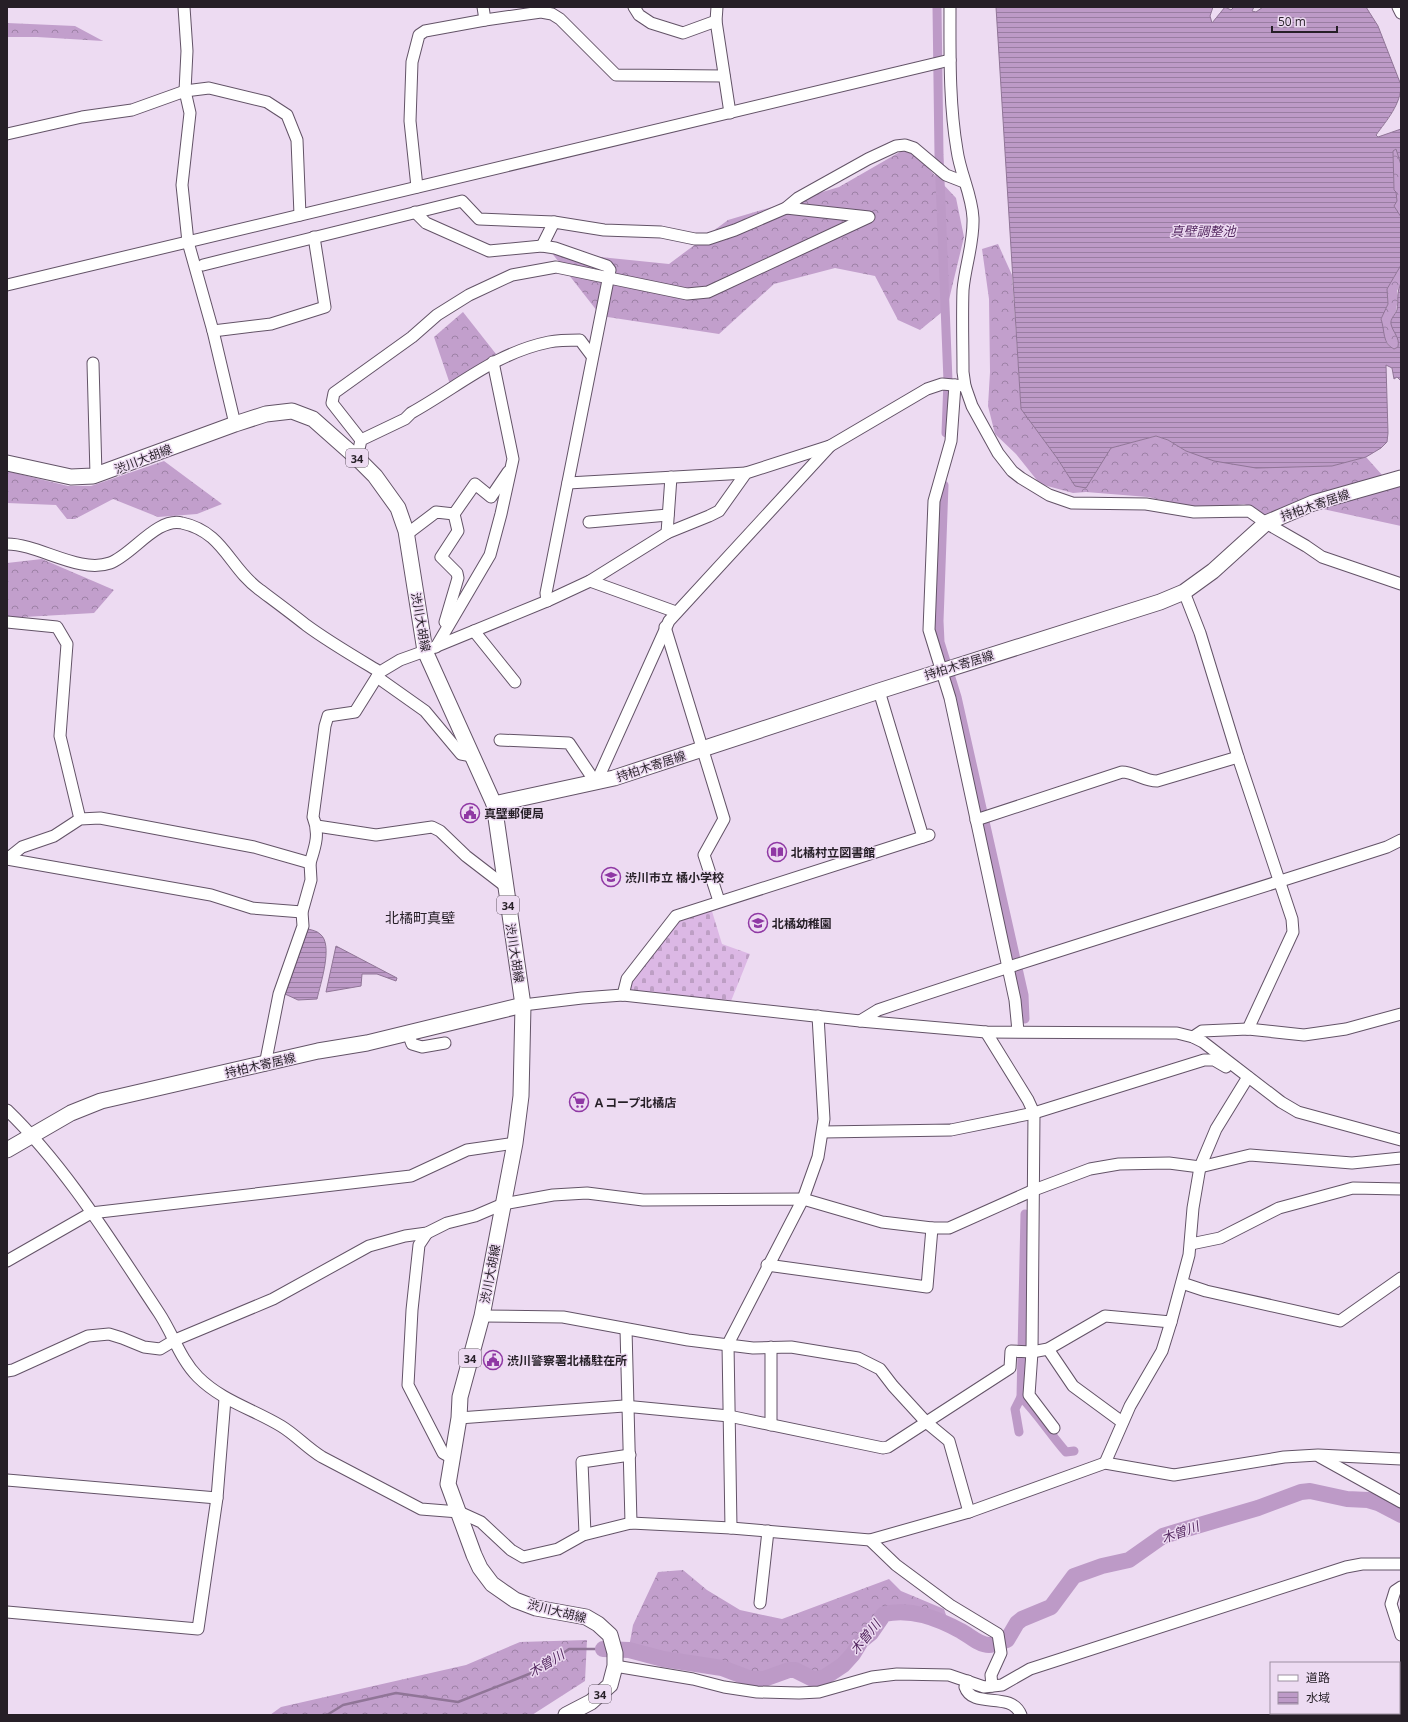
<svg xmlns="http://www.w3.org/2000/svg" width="1408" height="1722" font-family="'Open Sans','Noto Sans JP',sans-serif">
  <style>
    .forest { fill: url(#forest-crowns) }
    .cemetery { fill: url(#cemetery-stones) }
    .water { fill: url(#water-rules); stroke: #907597 }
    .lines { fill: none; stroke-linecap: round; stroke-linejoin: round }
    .stream { stroke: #907597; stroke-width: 2.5 }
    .canal { stroke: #bd9ac7; stroke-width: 9 }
    .river { stroke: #bd9ac7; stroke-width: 16 }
    .minor-casing { stroke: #635367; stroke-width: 13 }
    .major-casing { stroke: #635367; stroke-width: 17 }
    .minor { stroke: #fff; stroke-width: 11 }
    .major { stroke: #fff; stroke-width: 15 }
    .labels { text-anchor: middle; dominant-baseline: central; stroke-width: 3; stroke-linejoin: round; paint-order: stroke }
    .shield { fill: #eddbf2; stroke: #625764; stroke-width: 1 }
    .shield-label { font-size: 11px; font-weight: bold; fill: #261f27 }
    .street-label { font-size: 12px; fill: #261f27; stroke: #eddbf2 }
    .poi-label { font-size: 12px; font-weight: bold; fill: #261f27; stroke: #eddbf2; text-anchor: start }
    .water-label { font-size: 13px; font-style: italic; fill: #552961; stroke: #eddbf2 }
    .quarter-label { font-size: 14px; fill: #261f27; stroke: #eddbf2 }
  </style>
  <defs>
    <pattern id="forest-crowns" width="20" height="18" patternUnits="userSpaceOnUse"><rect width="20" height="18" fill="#c29fcc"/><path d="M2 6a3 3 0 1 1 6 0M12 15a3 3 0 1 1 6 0" fill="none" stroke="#9d81a6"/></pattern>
    <pattern id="cemetery-stones" width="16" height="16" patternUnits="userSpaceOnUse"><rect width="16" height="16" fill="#dcb8e5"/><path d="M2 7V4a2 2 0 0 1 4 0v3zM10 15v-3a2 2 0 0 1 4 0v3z" fill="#bd9ec4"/></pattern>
    <pattern id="water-rules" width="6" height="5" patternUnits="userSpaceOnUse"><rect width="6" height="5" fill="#bd9ac7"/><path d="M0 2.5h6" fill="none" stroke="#997da2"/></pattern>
  </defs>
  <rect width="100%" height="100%" fill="#eddbf2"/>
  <g class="forest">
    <path d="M7,23L75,26L103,41L37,37H7Z"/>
    <path d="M905,149L915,154L956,198L964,237L947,308L920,330L898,320L875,276L835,268L774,284L719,334L601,316L551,252L669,264L728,220L839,187Z"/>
    <path d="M1396,149L1401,165V217L1394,206L1396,192L1394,191L1393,150Z"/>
    <path d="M998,244L1012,275L1021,409L1057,458L1075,486L1086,488L1111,448L1156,436L1168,440L1186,451L1312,465L1332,466L1366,457L1391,485L1401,482V526L1309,506L1266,518L1257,509L1244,504L1224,507H1194L1148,497L1086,492L1073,493L1040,484L1016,454L995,434L988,406L990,372L989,299L982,249Z"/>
    <path d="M1401,265V283L1397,291L1398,298L1396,311L1391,321L1399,342L1398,347L1394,349L1390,347L1383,336L1381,319L1388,304L1387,289Z"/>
    <path d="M463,312L496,354L453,393L434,337Z"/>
    <path d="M164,461L222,504L197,514L158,517L113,499L75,519H67L56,505L7,503V471L68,486H91Z"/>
    <path d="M42,559L114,590L94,613L7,618V563Z"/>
    <path d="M683,1570L707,1590L740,1610L782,1619L889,1579L901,1591L944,1609L948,1621C928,1611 904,1607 882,1613C868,1632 846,1664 825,1675C811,1682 803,1668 791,1667C779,1666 768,1678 756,1678C743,1678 734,1668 722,1665C703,1661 684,1661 665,1657C653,1655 641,1650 629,1647L633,1625L658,1572Z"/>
    <path d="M587,1640L585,1681L532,1715H270L281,1707L466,1665L520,1642Z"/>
  </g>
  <path class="cemetery" d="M711,908L722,944L750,954L731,1001L629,990V980L676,919Z"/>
  <g class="water">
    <path d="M996,7H1213L1210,16L1212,23L1225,7L1231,10L1234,7H1254L1252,11L1256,12L1263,7H1366L1378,26L1401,85C1401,104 1387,120 1376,135L1378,137L1401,129V165L1396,149L1393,151L1394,190L1396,192L1397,201L1394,206L1401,217V265L1387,289L1388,304L1381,319C1385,330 1382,344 1394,349L1398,347C1400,337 1393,333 1391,324C1390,319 1395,315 1397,310C1399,300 1396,293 1401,283V381L1397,377L1394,379L1392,368L1386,365L1388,433L1387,442L1381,448L1366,457L1332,466L1256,468L1214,461L1186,451L1168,440L1156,436L1111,448L1086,488L1075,486L1057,458L1021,409Z"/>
    <path d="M308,929C312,930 317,931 320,934C334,944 320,985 317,999L298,1000L285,994Z"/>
    <path d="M336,946L397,978L396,981L377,974H362L361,986L326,992Z"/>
  </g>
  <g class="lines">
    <path class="stream" d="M327,1715L343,1705L396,1693L458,1702L529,1674L549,1663L569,1649H603"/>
    <g class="canal">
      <path d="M937,7L939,155L948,381L946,433"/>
      <path d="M944,485L939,621L940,642L957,697L1024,995L1025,1019"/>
      <path d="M1021,1397C1038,1414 1050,1434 1066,1452L1074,1451"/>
      <path d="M1019,1432L1015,1409L1021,1397L1025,1214"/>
    </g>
    <path class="river" d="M603,1649L629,1650L663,1659L722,1668L751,1679H764L789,1670H795L813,1679H818L825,1677L843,1665L853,1654L861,1641L871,1633L884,1614C911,1608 937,1618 961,1631C969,1635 979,1645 989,1645C994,1645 1001,1642 1007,1640L1017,1623L1022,1619L1051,1607L1074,1576L1102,1566L1129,1560L1163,1536L1176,1532L1258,1508L1301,1492L1310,1491L1347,1499L1368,1500L1378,1503L1401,1515"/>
    <defs>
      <g id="minor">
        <path d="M184,7L187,51L185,91L190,113L182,185L188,242L213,331L235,424"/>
        <path d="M483,7L485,20"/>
        <path d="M634,7L639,15L651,23L683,33L716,21L717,7"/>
        <path d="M950,7C950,54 949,103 957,150C960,173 972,195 973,218C974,243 965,266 963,290C962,317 963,345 963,372L965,386L972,406L998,453L1012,471L1021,478L1049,495L1072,503L1146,504L1194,512L1249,511L1266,523L1306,546L1322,557L1401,584"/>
        <path d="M1398,7L1401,13"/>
        <path d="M716,21L730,113"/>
        <path d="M7,134L82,117L132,110L185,91L209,88L267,102L287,115L297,140L300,215"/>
        <path d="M417,187L410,121L412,62L419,35L425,31L485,20L541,12L552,14L560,19L616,75L724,76"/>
        <path d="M415,212L426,223L489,251L542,246"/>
        <path d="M203,265L462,201L479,219L554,222"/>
        <path d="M7,285L950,60"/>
        <path d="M213,331L271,324L325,307L314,237"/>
        <path d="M93,363L96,475"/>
        <path d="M955,385L951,441L934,501L929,630L950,698L1015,1000L1018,1031"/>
        <path d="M361,440L332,403L334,393L412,337L437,315L469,295L512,275L556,267L687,294L708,292L869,217L786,208"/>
        <path d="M357,458L361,440L405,419L411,413C458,387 495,353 549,342C559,340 570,340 580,340L592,356"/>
        <path d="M568,483L746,473"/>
        <path d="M589,522L668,515"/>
        <path d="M667,533L671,477"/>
        <path d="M407,534L436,512L454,514L475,484L491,497L508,472"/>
        <path d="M7,544C39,544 79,574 110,563C132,555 157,517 182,523C224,532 229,568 260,590C276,602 291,613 306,625C329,642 355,657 380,672L400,660L425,651L547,601L590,581L667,533L709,516L719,511L746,473L830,446"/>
        <path d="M590,581L676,612"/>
        <path d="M1184,592L1200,633L1238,757L1292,919L1293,932L1248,1029"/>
        <path d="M547,601L546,593L610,270L607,266L555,248L542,246L554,222L604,230L661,232L695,239H708L735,230L786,208L798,198L868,159L896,146L905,145L914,148L946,175L964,182"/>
        <path d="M7,622L57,627L67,644L60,736L80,819"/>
        <path d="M445,622L458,578L457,573L441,557L458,531L454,514"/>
        <path d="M665,627L724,819L704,855L719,901"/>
        <path d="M474,631L515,682"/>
        <path d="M436,647L490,555L501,514L513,459L493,362"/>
        <path d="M377,677L425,711L461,754L472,756"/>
        <path d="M879,691L923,837"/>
        <path d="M500,740L569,743L596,783L669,621L830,446L927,389L942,384L965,386"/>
        <path d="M976,820L1122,772C1134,772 1144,781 1157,781L1238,757"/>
        <path d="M317,826L376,835L432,827L440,831L466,856L505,886"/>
        <path d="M7,859L22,847L54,836L80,819L100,818L254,847L310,863L311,880L302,912L303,926L279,994L265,1065"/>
        <path d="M7,859L211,895L252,908L302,912"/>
        <path d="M310,863C315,847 320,834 313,817L325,726L328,716L355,712L380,672"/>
        <path d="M623,995L627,979L676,916L929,835"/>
        <path d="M523,1005L582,998L623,995L860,1021L986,1032L1177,1033L1193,1037L1203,1042L1281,1102L1298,1112L1401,1140"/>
        <path d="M860,1021L878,1010C1047,953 1217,902 1387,847L1401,840"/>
        <path d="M986,1032L1028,1100L1034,1113L1032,1352L1029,1395L1054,1428"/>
        <path d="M408,1033L412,1044L422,1047L445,1043"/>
        <path d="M1193,1037L1202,1031L1248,1029L1304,1035L1346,1029L1401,1014"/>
        <path d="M7,1110C67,1168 113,1244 159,1313C173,1334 180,1359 198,1377C222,1401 253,1409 281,1426C296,1435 307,1448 322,1457L421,1509L459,1512L481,1522L511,1550L523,1557L558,1549L583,1535L631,1523L731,1528L870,1540L969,1512L1105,1463L1174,1475L1284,1457L1318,1455L1401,1459"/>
        <path d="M823,1132L951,1130L1034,1113L1204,1060H1214L1226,1067"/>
        <path d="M427,1233L419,1245L412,1310L408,1385L443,1453L452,1458"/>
        <path d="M1191,1244L1220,1238L1279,1208L1353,1188L1401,1189"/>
        <path d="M7,1261L91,1213L411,1176L467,1150L515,1143"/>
        <path d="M767,1265L927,1287L932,1228"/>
        <path d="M1182,1283L1206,1291L1340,1321L1401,1278"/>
        <path d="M482,1316L563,1317L688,1340L753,1348L791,1347L858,1358L880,1369L893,1386L926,1422L949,1441L969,1512"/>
        <path d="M626,1329L631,1523"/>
        <path d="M1048,1349L1073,1386L1122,1422"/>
        <path d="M7,1371L13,1370L88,1336L109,1334L122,1338L144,1347L160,1349L175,1340L273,1299L369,1246L405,1236L427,1233L447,1223L475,1216L503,1204L553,1195L587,1193L643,1200L803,1199L882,1222L932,1228H949L1034,1190L1090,1169L1119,1164L1169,1163L1200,1167L1250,1155L1352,1163L1401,1158"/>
        <path d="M459,1418L624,1406L729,1416L883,1448L888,1447L1010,1368L1011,1351L1032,1352L1048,1349L1105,1316L1171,1322L1189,1255L1193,1208L1200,1167L1216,1129L1248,1077"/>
        <path d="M771,1425V1347"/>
        <path d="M1320,1457L1401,1502"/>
        <path d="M1105,1463L1130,1406L1162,1351L1171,1322"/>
        <path d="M7,1480L217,1498"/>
        <path d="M731,1528L728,1344L803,1199L818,1157L824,1119L818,1016"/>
        <path d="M585,1534L582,1462L630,1455"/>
        <path d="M870,1540L896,1565L950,1605L998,1634L1001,1653L991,1675L992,1686"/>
        <path d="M1401,1587L1395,1591L1391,1604L1401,1635"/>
        <path d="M760,1603L768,1531"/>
        <path d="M7,1612L198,1629L217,1498L225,1399"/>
        <path d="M615,1666L693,1679L724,1687L757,1692L799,1693L819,1692L872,1677L897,1674L949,1675L984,1687L1002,1685L1030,1669L1346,1567L1362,1564H1401"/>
        <path d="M968,1681L965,1687C973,1710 1011,1690 1021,1715"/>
        <path d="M1399,1692H1401"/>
        <path d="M1320,1715L1327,1713"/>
      </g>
      <g id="major">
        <path d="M7,463L71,477L93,476L235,424L266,414L292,411L313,419L357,458L375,476L398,508L406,531L425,651L494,804L523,1005L521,1096L515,1143L482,1316L460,1397L459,1418L448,1484L474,1555L480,1568L492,1584L515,1600L536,1608L586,1617L598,1624L610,1635L615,1653V1666L610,1685L591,1702L566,1715"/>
        <path d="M494,804L614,778L879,691L1160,602L1184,592L1213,571L1266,523L1313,503L1401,478"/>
        <path d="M7,1150L71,1113L101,1101L318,1051L367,1043L523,1005"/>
      </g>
    </defs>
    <use href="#minor" class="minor-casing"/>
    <use href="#major" class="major-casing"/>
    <use href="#minor" class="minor"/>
    <use href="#major" class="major"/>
  </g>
  <defs>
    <symbol id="civic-ring" viewBox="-11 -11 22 22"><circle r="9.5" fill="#eddbf2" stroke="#8f38a4" stroke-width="1.5"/><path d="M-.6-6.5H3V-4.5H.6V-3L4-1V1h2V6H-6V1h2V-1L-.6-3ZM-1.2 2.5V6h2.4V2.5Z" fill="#8f38a4"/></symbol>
    <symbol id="library-ring" viewBox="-11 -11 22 22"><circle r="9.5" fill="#eddbf2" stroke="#8f38a4" stroke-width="1.5"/><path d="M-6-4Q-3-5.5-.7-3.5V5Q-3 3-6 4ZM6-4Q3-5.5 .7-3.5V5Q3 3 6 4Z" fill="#8f38a4"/></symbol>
    <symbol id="school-ring" viewBox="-11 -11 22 22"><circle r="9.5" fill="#eddbf2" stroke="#8f38a4" stroke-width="1.5"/><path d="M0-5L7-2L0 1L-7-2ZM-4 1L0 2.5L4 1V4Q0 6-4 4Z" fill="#8f38a4"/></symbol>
    <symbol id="supermarket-ring" viewBox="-11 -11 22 22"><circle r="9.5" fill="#eddbf2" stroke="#8f38a4" stroke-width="1.5"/><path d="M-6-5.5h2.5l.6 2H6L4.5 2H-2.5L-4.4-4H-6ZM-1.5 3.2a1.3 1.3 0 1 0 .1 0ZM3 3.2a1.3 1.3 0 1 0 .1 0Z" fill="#8f38a4"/></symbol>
  </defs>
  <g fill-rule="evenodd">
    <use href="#civic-ring" x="459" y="802" width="22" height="22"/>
    <use href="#library-ring" x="766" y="841" width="22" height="22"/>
    <use href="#school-ring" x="600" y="866" width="22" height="22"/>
    <use href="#school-ring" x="747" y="912" width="22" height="22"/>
    <use href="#supermarket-ring" x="568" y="1091" width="22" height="22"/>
    <use href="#civic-ring" x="482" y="1349" width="22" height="22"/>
  </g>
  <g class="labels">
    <g class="shield">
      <rect x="346" y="449" width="22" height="18" rx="3"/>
      <rect x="497" y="896" width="22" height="18" rx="3"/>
      <rect x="459" y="1349" width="22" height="18" rx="3"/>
      <rect x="589" y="1685" width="22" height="18" rx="3"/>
    </g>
    <g class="shield-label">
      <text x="357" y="458">34</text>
      <text x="508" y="905">34</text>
      <text x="470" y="1358">34</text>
      <text x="600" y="1694">34</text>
    </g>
    <g class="street-label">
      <text transform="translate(143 459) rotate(-21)">渋川大胡線</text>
      <text transform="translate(1315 505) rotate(-19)">持柏木寄居線</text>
      <text transform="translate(421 622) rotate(80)">渋川大胡線</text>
      <text transform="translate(959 665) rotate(-17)">持柏木寄居線</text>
      <text transform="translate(651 766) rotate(-18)">持柏木寄居線</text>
      <text transform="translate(515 953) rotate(81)">渋川大胡線</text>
      <text transform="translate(260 1065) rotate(-13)">持柏木寄居線</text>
      <text transform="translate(490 1274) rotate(-79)">渋川大胡線</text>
      <text transform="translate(557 1611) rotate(14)">渋川大胡線</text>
    </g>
    <g class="poi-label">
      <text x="484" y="813">真壁郵便局</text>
      <text x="791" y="852">北橘村立図書館</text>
      <text x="625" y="877">渋川市立 橘小学校</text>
      <text x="772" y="923">北橘幼稚園</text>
      <text x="593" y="1102">Ａコープ北橘店</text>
      <text x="507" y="1360">渋川警察署北橘駐在所</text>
    </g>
    <g class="water-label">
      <text x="1203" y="231">真壁調整池</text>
      <text transform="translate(1180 1532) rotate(-20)">木曽川</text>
      <text transform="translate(865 1637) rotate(-51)">木曽川</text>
      <text transform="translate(546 1663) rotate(-31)">木曽川</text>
    </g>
    <g class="quarter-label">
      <text x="420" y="917">北橘町真壁</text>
    </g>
  </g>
  <rect width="1408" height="1722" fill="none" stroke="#261f27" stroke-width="16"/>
  <rect x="1270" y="1662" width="130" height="52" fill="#eddbf2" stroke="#9d90a1"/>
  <rect x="1278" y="1675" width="20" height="6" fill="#ffffff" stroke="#9d90a1"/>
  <text x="1306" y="1682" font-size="12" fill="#261f27">道路</text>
  <rect x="1278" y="1692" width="20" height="12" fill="url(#water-rules)" stroke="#9d90a1"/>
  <text x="1306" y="1702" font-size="12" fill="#261f27">水域</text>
  <path d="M1272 26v6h65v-6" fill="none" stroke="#261f27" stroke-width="2"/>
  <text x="1278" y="26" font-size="12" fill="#261f27" stroke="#eddbf2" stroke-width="3" paint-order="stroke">50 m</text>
</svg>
